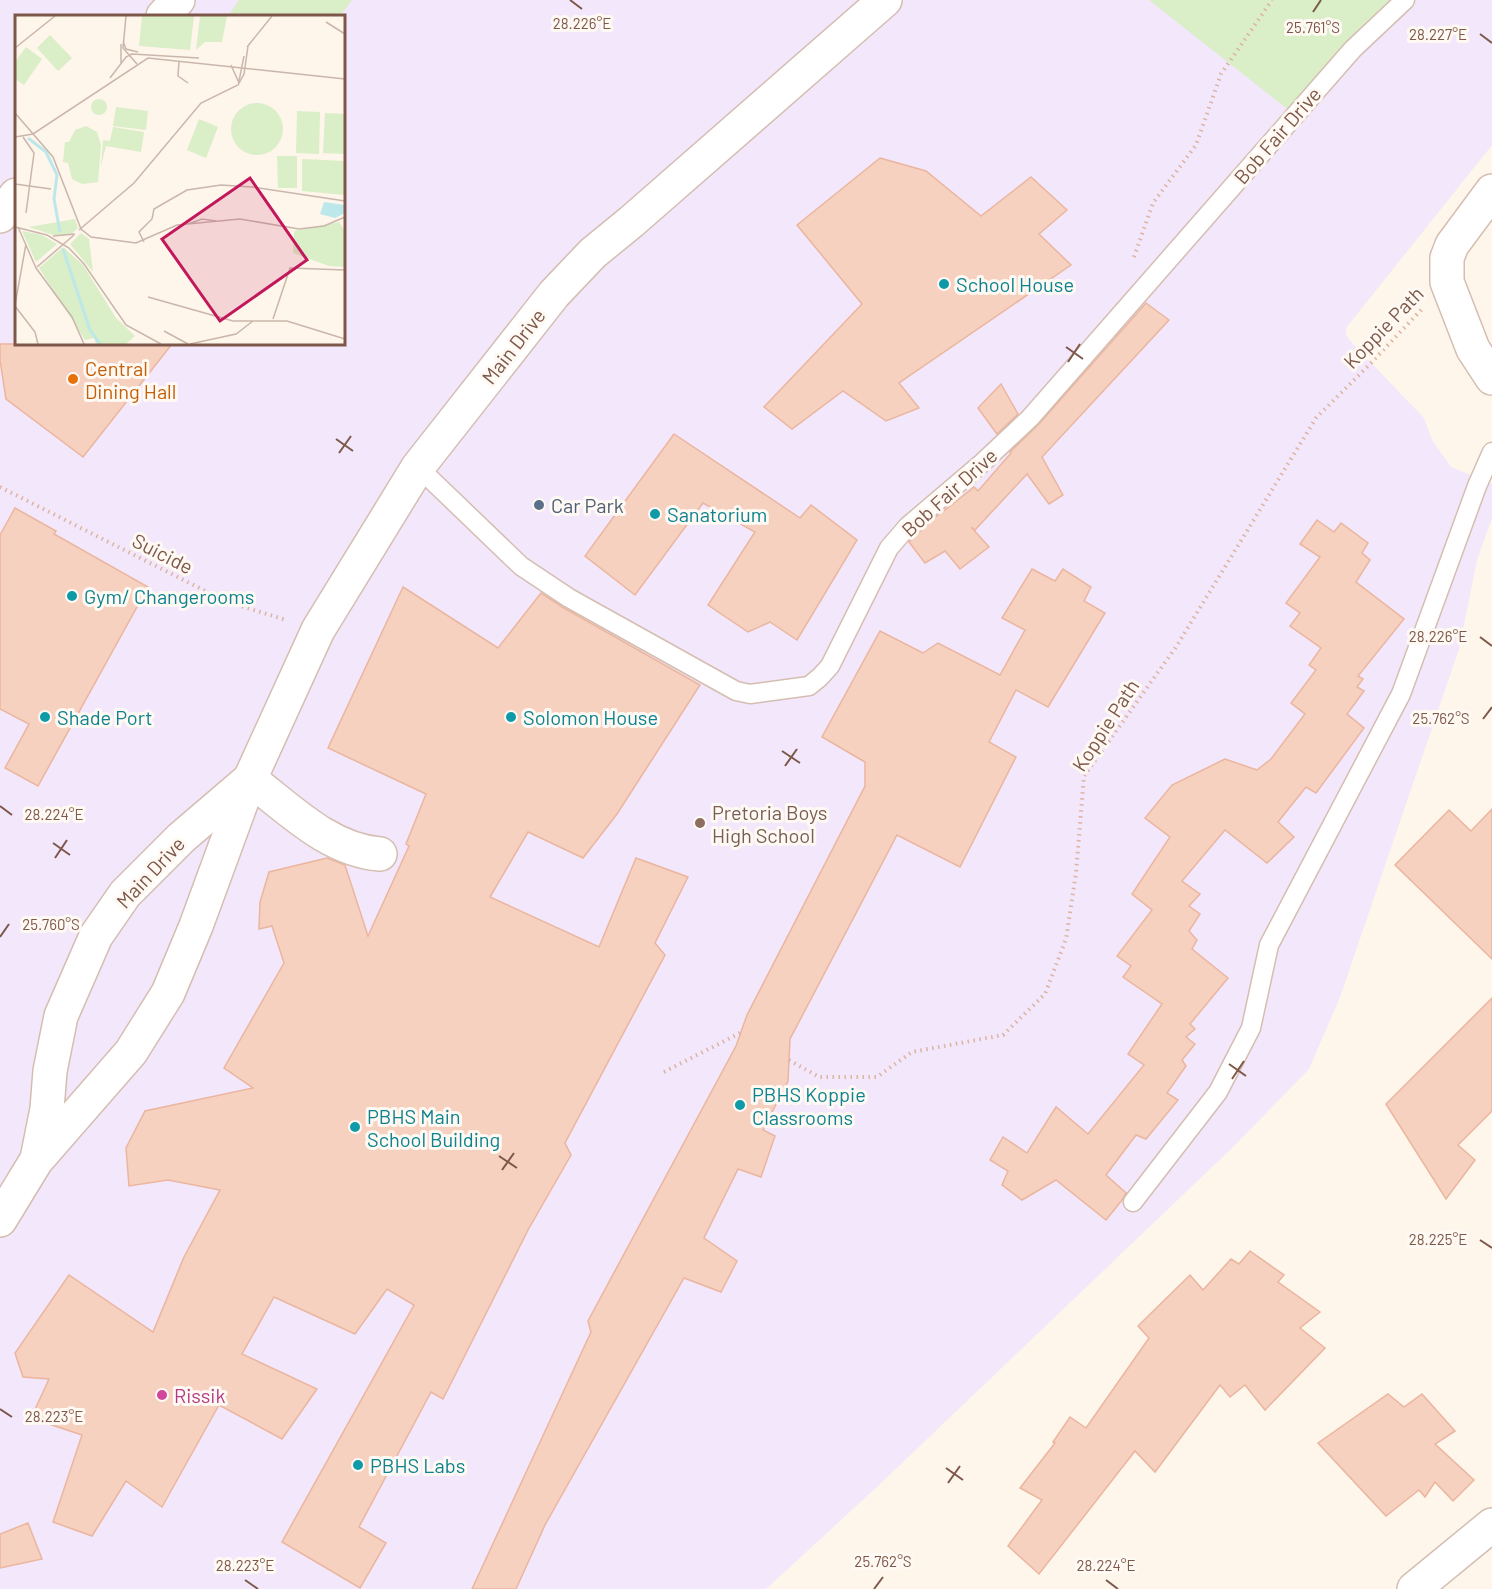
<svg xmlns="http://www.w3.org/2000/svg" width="1492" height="1589" font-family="Barlow,sans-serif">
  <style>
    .education { fill: #f2e7fb; fill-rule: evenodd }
    .green { fill: #daeec7 }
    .building { fill: #f6d1c0; stroke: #ebb59e; stroke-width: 1.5 }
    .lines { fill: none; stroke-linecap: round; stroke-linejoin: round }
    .service-casing { stroke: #d5beb1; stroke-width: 21 }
    .minor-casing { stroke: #d5beb1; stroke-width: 36 }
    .path { stroke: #ddb3a1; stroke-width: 4; stroke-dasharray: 1.5 4.5; stroke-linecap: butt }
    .service { stroke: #fff; stroke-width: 18 }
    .minor { stroke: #fff; stroke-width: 33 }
    .ticks { fill: none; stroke: #7d584a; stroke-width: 2 }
    .culture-dot { fill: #0f9aa8; stroke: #fff9f3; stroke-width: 2 }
    .food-dot { fill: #e8710a; stroke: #fff9f3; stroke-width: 2 }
    .service-dot { fill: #5c6f8a; stroke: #fff9f3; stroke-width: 2 }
    .education-dot { fill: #8d6e63; stroke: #fff9f3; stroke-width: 2 }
    .hotel-dot { fill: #d1479c; stroke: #fff9f3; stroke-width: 2 }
    .labels { text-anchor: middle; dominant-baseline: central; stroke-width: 6; stroke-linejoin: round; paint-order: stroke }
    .street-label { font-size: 20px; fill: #7d584a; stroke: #fff9f3 }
    .culture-label { font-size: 20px; fill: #0d838f; stroke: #fff9f3; text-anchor: start }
    .food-label { font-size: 20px; fill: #c56008; stroke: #fff9f3; text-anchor: start }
    .service-label { font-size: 20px; fill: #4e5e75; stroke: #fff9f3; text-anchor: start }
    .education-label { font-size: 20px; fill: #785e54; stroke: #fff9f3; text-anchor: start }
    .hotel-label { font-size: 20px; fill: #b23c85; stroke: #fff9f3; text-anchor: start }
    .inset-river { fill: none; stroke: #bce8eb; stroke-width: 3 }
    .inset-road { fill: none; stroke: #cab6ab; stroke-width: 1.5 }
    .view { fill: #c2185b; fill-opacity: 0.15; stroke: #c2185b; stroke-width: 3 }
    .inset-edge { fill: none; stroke: #7d584a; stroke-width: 3 }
    .ticks-label { font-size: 15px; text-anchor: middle; fill: #7d584a; stroke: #fff9f3; stroke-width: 6; stroke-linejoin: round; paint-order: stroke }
  </style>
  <rect width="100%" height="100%" fill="#fef5eb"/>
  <path class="education" d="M0,0H1492V145L1346,328V335L1353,344L1424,418L1432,440L1451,467L1492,484V518L1477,560L1459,649L1340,997L1309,1069L1233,1147L880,1484L766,1589H0ZM16,16H344V344H16Z"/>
  <g class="green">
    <path d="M239,0H352L340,16H228Z"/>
    <path d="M1149,0H1396L1295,115Z"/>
  </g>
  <g class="building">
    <path d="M880,158L926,171L981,216L1031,177L1067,210L1039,234L1071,265L899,383L919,408L886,421L843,391L792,429L764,407L862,304L797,225Z"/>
    <path d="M1146,303L1169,320L1042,457L1063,495L1049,504L1027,474L975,530L971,527L989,547L960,569L945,551L925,563L909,542L932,520L974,487L978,491L1011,453L1010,452L1038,425Z"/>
    <path d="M0,344H172L83,457L6,399L0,360Z"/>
    <path d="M1001,384L1018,414L997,434L978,408Z"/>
    <path d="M674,434L800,518L811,505L857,540L797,640L770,622L748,632L708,605L755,532L703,503L635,595L585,556Z"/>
    <path d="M15,508L56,531L54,534L148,587L38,786L5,768L29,724L0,709V535Z"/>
    <path d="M1317,520L1334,532L1341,523L1368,543L1362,553L1370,560L1356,582L1404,619L1358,676L1363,679L1357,687L1364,691L1347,714L1364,728L1316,793L1306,787L1278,822L1294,837L1267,863L1225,830L1182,881L1200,894L1189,906L1200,914L1189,931L1197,940L1192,949L1228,978L1190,1024L1195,1029L1186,1037L1195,1044L1182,1060L1186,1066L1167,1093L1178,1100L1146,1139L1136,1135L1106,1175L1126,1193L1122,1200L1106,1220L1056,1180L1022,1200L1002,1185L1008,1171L990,1160L1003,1137L1027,1153L1056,1107L1088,1134L1144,1065L1128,1054L1162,1004L1123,977L1131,966L1117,956L1152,910L1132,894L1170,837L1145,818L1172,785L1225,759L1257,770L1271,759L1305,714L1291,703L1316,670L1309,665L1321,648L1290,626L1300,613L1286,603L1320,557L1300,544Z"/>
    <path d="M1032,569L1055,581L1063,569L1091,587L1084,601L1105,613L1048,707L1016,690L989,742L1016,757L960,867L897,835L790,1039L788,1081L763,1130L775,1136L761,1177L738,1169L704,1238L737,1261L721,1292L684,1278L545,1525L516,1589H472L591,1332L588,1321L736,1046L747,1015L865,786V762L822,737L880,631L923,653L938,643L1000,675L1025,630L1002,618Z"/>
    <path d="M403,587L498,648L541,593L564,608L700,685L617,814L583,858L528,832L490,897L599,947L636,858L688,877L655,943L665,955L565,1143L571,1155L528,1230L443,1399L431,1392L359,1527L386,1543L360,1588L282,1542L414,1305L387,1289L355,1334L274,1297L242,1354L317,1389L282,1439L219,1405L162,1507L126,1481L92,1536L53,1522L82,1435L31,1418L49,1379L23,1377L15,1353L69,1275L153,1332L184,1257L220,1190L168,1180L129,1186L126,1148L145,1111L253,1088L224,1068L284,963L272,926L259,929L260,902L269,872L327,858L345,865L368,936L409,846L406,844L426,794L328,748Z"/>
    <path d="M1492,809V959L1395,865L1449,810L1471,831Z"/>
    <path d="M1492,998V1111L1458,1145L1475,1160L1446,1199L1386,1104Z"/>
    <path d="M1250,1251L1284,1275L1278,1282L1320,1312L1300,1328L1325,1348L1265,1410L1245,1385L1230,1397L1220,1385L1155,1472L1135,1451L1039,1574L1008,1546L1042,1500L1020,1488L1055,1443L1053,1442L1070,1417L1086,1428L1149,1338L1138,1326L1190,1275L1203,1290L1231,1259L1239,1264Z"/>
    <path d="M1388,1394L1404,1407L1422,1394L1455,1431L1435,1444L1474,1480L1453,1501L1435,1482L1425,1497L1419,1490L1386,1516L1318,1443Z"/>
    <path d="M28,1523L42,1559L0,1568V1534Z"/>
  </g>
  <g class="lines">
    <defs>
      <g id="service">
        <path d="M418,467L521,566L569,598L736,691L750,694L809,686L820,677L830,666L889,548L908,526L982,463L1030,418L1353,49L1405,0"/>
        <path d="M1133,1202L1218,1092L1251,1028L1269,945L1401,694L1477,486L1492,452"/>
      </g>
      <g id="minor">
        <path d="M163,16L178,0"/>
        <path d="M1492,191L1452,245L1447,258V282L1473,349L1492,378"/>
        <path d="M0,216L16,195"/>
        <path d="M250,779C289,809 329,850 380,854"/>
        <path d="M37,1159L47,1109L50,1071L61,1016L96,936L125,894L181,838L250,779"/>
        <path d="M0,1220L36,1161L131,1052L168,993L196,926L250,779L318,630L418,467L554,294L593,253L631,222L885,0"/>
        <path d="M1414,1589L1492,1525"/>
      </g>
    </defs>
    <use href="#service" class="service-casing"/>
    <use href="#minor" class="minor-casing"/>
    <g class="path">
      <path d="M1134,257L1153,203L1196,145L1221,74L1272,0"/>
      <path d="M0,487L225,601L286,620"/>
      <path d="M789,1060L819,1077H877L912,1052L1003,1035L1045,994L1066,939L1076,873L1084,776L1176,647L1316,418L1372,362L1422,309"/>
      <path d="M664,1072L740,1033"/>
    </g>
    <use href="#service" class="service"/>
    <use href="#minor" class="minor"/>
  </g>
  <path class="ticks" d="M570,0L582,9M1313,12L1321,0M1480,34L1492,43M1066,347L1083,359M1068,362L1080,344M336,439L353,451M339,453L351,436M1480,637L1492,646M1483,719L1492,707M782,751L800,763M785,766L797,749M0,806L12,815M53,843L70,855M55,858L67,840M0,937L9,924M1229,1064L1246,1076M1232,1079L1244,1061M499,1156L517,1168M502,1170L514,1153M1480,1240L1492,1248M0,1409L12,1417M946,1468L963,1480M948,1483L960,1466M245,1580L258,1589M1106,1580L1118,1589M874,1589L883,1577"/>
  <g class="culture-dot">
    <circle cx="944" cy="284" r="6"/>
    <circle cx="655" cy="514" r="6"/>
    <circle cx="72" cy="596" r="6"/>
    <circle cx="45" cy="717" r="6"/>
    <circle cx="511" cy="717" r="6"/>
    <circle cx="740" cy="1105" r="6"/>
    <circle cx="355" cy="1127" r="6"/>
    <circle cx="358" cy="1465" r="6"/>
  </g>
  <circle class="food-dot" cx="73" cy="379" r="6"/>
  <circle class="service-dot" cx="539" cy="505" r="6"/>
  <circle class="education-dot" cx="700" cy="823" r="6"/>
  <circle class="hotel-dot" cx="162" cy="1395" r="6"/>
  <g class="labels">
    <g class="street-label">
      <text transform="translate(1277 135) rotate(-49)">Bob Fair Drive</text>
      <text transform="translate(1383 327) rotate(-46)">Koppie Path</text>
      <text transform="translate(513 346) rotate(-52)">Main Drive</text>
      <text transform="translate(949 492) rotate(-42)">Bob Fair Drive</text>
      <text transform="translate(163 553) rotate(27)">Suicide</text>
      <text transform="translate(1105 725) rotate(-57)">Koppie Path</text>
      <text transform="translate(150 872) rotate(-47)">Main Drive</text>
    </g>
    <g class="culture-label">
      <text x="956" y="284">School House</text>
      <text x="667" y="514">Sanatorium</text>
      <text x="84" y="596">Gym/ Changerooms</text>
      <text x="57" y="717">Shade Port</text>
      <text x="523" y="717">Solomon House</text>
      <text x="752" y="1094">PBHS Koppie<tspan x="752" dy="23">Classrooms</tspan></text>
      <text x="367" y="1116">PBHS Main<tspan x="367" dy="23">School Building</tspan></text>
      <text x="370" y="1465">PBHS Labs</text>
    </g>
    <g class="food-label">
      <text x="85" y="368">Central<tspan x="85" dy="23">Dining Hall</tspan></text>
    </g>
    <g class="service-label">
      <text x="551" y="505">Car Park</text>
    </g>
    <g class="education-label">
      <text x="712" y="812">Pretoria Boys<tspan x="712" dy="23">High School</tspan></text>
    </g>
    <g class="hotel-label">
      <text x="174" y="1395">Rissik</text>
    </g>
  </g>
  <g transform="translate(15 15)">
    <rect width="330" height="330" fill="#fef5eb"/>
    <path d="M127,1H179L175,35L124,31ZM185,1H212L207,27H190L181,35ZM35,20L57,43L43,56L22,33ZM11,32L27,44L9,70L0,64V47ZM76 92a8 8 0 1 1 16 0a8 8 0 1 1-16 0ZM216 114a26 26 0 1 1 52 0a26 26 0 1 1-52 0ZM101,92L133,96L131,115L98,111ZM282,96L305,97L304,139L281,138ZM310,98L330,99V139L308,138ZM184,104L203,112L191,143L172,135ZM71,111L82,117L86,130L83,167L67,169L57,164L53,148L48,147L50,127H54L60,115ZM98,112L129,117L126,137L91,131L86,151L88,125L95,126ZM262,141H282V173H263ZM287,144L330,146V180L287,176ZM60,204L63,213L56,219L41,221L14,212ZM324,207L330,216V252L314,251L278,238L279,216ZM7,216L27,220L42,229L21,247ZM66,218L74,224L78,257L55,229ZM48,232L68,250L101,303L120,321L111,329H81L79,323L70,325L24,253Z" fill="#daeec7"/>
    <path d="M309,187L330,190V198L320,203L305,199Z" fill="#bce8eb"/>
    <path class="inset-river" d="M13,123L31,137L42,160L39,184L45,217M48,234L75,315L85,329"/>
    <path class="inset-road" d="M111,1L108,33L122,49M311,7L330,19M108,26L111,34L123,37M232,32L257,1M0,33L40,1M164,46L163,61L173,68M106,48V29M216,50L224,68M95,63L111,42L117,39L184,43M224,66L229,41M0,98L38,142L66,214L76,222L121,228L162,210L225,204L284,214L309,211L330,202M0,122L18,119L133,43L330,64M8,122L19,138L11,198M0,169L36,174M173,209L187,204L201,206M0,212L32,220L54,233L69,249L111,310L146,329M3,212L21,253L57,302L69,329M64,215L119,168L186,88L223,70L229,59L233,31M38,221L60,219M129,227L124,217L137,204L139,194L172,175L206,170L237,172L330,186M22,252L59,220M133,282L218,306H272L330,324M0,290L11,229M0,291L20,317L23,329M258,304L275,253L330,255M149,316L173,329M175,329L221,319L238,306"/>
    <path class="view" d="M235,163L292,245L205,306L147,224Z"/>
    <rect width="330" height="330" class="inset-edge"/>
  </g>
  <g class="ticks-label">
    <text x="582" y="29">28.226°E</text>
    <text x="1313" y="33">25.761°S</text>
    <text x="1438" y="40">28.227°E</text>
    <text x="1438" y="642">28.226°E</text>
    <text x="1441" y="724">25.762°S</text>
    <text x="54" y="820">28.224°E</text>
    <text x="51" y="930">25.760°S</text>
    <text x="1438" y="1245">28.225°E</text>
    <text x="54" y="1422">28.223°E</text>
    <text x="883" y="1567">25.762°S</text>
    <text x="245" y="1571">28.223°E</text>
    <text x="1106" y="1571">28.224°E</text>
  </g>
</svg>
